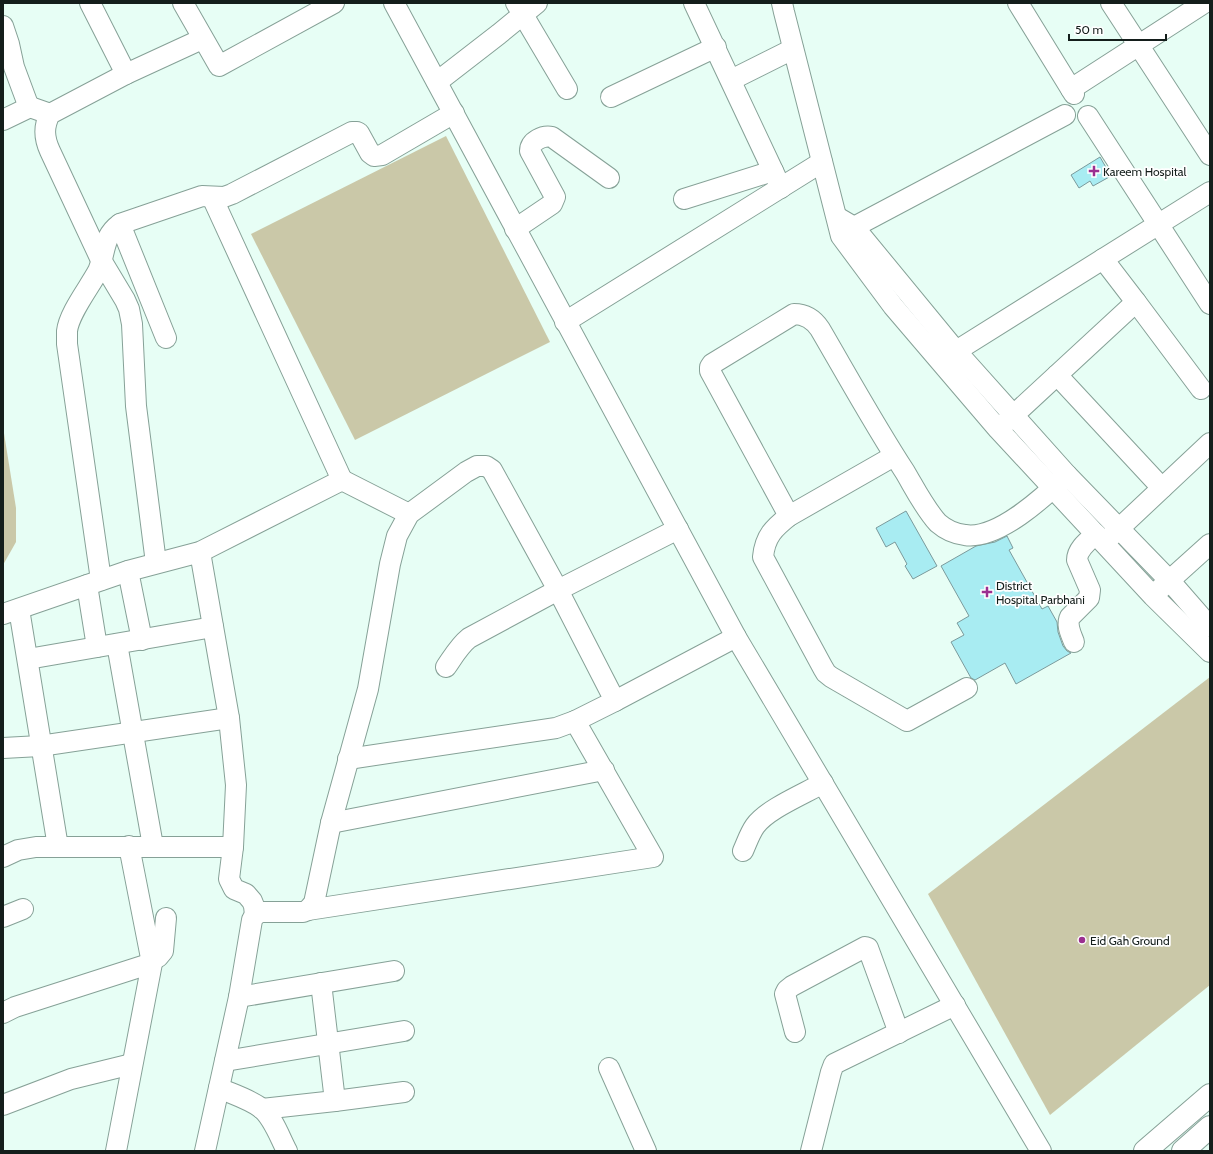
<svg xmlns="http://www.w3.org/2000/svg" width="1213" height="1154" font-family="Cabin,sans-serif">
  <style>
    .green { fill: #cac8a8 }
    .building { fill: #a8ecf2; stroke: #7b9a9c }
    .lines { fill: none; stroke-linecap: round; stroke-linejoin: round }
    .minor-casing { stroke: #86a197; stroke-width: 22 }
    .highway-casing { stroke: #86a197; stroke-width: 24 }
    .minor { stroke: #fff; stroke-width: 20 }
    .highway { stroke: #fff; stroke-width: 22 }
    .poi-dot { fill: #9b2f90; stroke: #fff; stroke-width: 1.5 }
    .labels { text-anchor: middle; dominant-baseline: central; stroke-width: 3.5; stroke-linejoin: round; paint-order: stroke }
    .poi-label { font-size: 12px; fill: #141e1b; stroke: #fff; text-anchor: start }
  </style>
  <rect width="100%" height="100%" fill="#e7fef5"/>
  <g class="green">
    <path d="M446,136L550,342L355,440L251,234Z"/>
    <path d="M3,427L16,508V542L3,565Z"/>
    <path d="M1210,677V985L1050,1115L928,894Z"/>
  </g>
  <g class="building">
    <path d="M1100,157L1111,176L1093,186L1090,181L1079,188L1071,175Z"/>
    <path d="M906,511L937,566L913,579L905,566L907,564L895,542L886,547L876,528Z"/>
    <path d="M1007,536L1013,548L1009,550L1042,609L1048,606L1057,622L1058,632L1063,646L1067,651L1071,653L1016,684L1005,663L975,680L971,678L951,642L964,635L957,623L969,616L941,566L976,546L995,542Z"/>
  </g>
  <g class="lines">
    <defs>
      <g id="minor">
        <path d="M90,3L126,74"/>
        <path d="M183,3L219,66L334,3"/>
        <path d="M394,3L736,637L1041,1151"/>
        <path d="M516,3L567,89"/>
        <path d="M694,3L781,188"/>
        <path d="M782,3L784,12L841,236L893,306L998,429L1153,596L1210,652"/>
        <path d="M1018,3L1074,94"/>
        <path d="M1111,3L1210,155"/>
        <path d="M3,26L9,44L14,67L27,102L30,107L50,114"/>
        <path d="M731,80L793,49"/>
        <path d="M437,82L499,34L537,3"/>
        <path d="M1071,89L1204,3"/>
        <path d="M611,97L716,47"/>
        <path d="M1088,116L1210,304"/>
        <path d="M3,120L30,107"/>
        <path d="M212,197L342,480"/>
        <path d="M684,199L773,171"/>
        <path d="M837,217L854,227L956,351L1067,475L1169,580L1210,627"/>
        <path d="M120,224L166,338"/>
        <path d="M515,229L552,204L555,197L530,151C530,141 543,135 552,137L609,178"/>
        <path d="M843,234L854,227L1065,115"/>
        <path d="M1136,302L1201,389"/>
        <path d="M565,322L822,162"/>
        <path d="M945,358L1210,192"/>
        <path d="M1057,375L1162,488"/>
        <path d="M1004,424L1136,302L1103,259"/>
        <path d="M894,456L789,516C774,528 765,536 763,557L823,668L826,673L831,677L907,721L967,688"/>
        <path d="M789,516L710,371V367L712,364L794,314C805,314 814,320 820,329C848,377 875,426 905,472C915,489 925,509 938,523C946,530 955,534 965,535C998,540 1044,497 1067,475"/>
        <path d="M1110,537L1210,443"/>
        <path d="M200,552L229,718L236,785L233,847L229,879L234,889L246,894L252,901L254,906L255,915"/>
        <path d="M156,563L136,406L132,324L129,309L125,300L101,260L50,151C44,138 43,127 50,114L126,74L202,39"/>
        <path d="M128,571L142,640"/>
        <path d="M101,580L67,344C67,340 67,336 67,331C69,313 89,288 98,271C106,253 102,237 120,224L202,196L224,197L232,194L352,132H357L359,133L370,153L374,156L382,155L454,113"/>
        <path d="M87,585L97,647"/>
        <path d="M1160,589L1210,544"/>
        <path d="M19,609L58,847"/>
        <path d="M3,614L128,571L200,552L342,480L409,514"/>
        <path d="M1074,642C1071,634 1066,625 1070,617L1089,598L1090,590L1077,560C1077,549 1088,541 1096,534"/>
        <path d="M117,644L153,846"/>
        <path d="M28,659L213,627"/>
        <path d="M615,701L736,637"/>
        <path d="M3,748L40,746L229,718"/>
        <path d="M348,759L556,728L575,721L615,701L558,590L469,638C459,646 453,657 446,667"/>
        <path d="M331,823L604,770"/>
        <path d="M129,846L152,963"/>
        <path d="M743,851C747,842 750,833 755,826C767,809 804,794 823,783"/>
        <path d="M3,857L18,850L36,847H233"/>
        <path d="M308,910L653,857L575,721"/>
        <path d="M3,917L23,909"/>
        <path d="M152,960L158,957L163,951L166,918"/>
        <path d="M321,983L335,1101"/>
        <path d="M239,997L394,971"/>
        <path d="M3,1013L15,1007L152,963L116,1151"/>
        <path d="M795,1032L785,994L787,990L792,986L865,947L868,948L899,1033"/>
        <path d="M225,1061L404,1031"/>
        <path d="M609,1068L646,1151"/>
        <path d="M219,1088C232,1094 249,1099 261,1108C273,1117 280,1138 287,1151"/>
        <path d="M3,1105L71,1079L132,1064"/>
        <path d="M262,1109L335,1101L404,1092"/>
        <path d="M205,1151L239,997L252,920L255,915L261,912H303L308,910L314,903L331,823L368,689L390,564L397,536L409,514L466,472L477,466H486L492,470L558,590L678,529"/>
        <path d="M811,1151L831,1072L834,1064L955,1005"/>
      </g>
      <g id="highway">
        <path d="M1145,1151L1210,1095"/>
        <path d="M1183,1151L1210,1127"/>
      </g>
    </defs>
    <use href="#minor" class="minor-casing"/>
    <use href="#highway" class="highway-casing"/>
    <use href="#minor" class="minor"/>
    <use href="#highway" class="highway"/>
  </g>
  <g class="poi-dot">
    <path d="M1092 165h4v4h4v4h-4v4h-4v-4h-4v-4h4z"/>
    <path d="M985 586h4v4h4v4h-4v4h-4v-4h-4v-4h4z"/>
    <circle cx="1082" cy="940" r="4"/>
  </g>
  <g class="labels">
    <g class="poi-label">
      <text x="1103" y="171">Kareem Hospital</text>
      <text x="996" y="585">District<tspan x="996" dy="14">Hospital Parbhani</tspan></text>
      <text x="1090" y="940">Eid Gah Ground</text>
    </g>
  </g>
  <rect width="1213" height="1154" fill="none" stroke="#141e1b" stroke-width="8"/>
  <path d="M1069 34v6h97v-6" fill="none" stroke="#141e1b" stroke-width="2"/>
  <text x="1075" y="34" font-size="12" fill="#141e1b" stroke="#ffffff" stroke-width="3" paint-order="stroke">50 m</text>
</svg>
